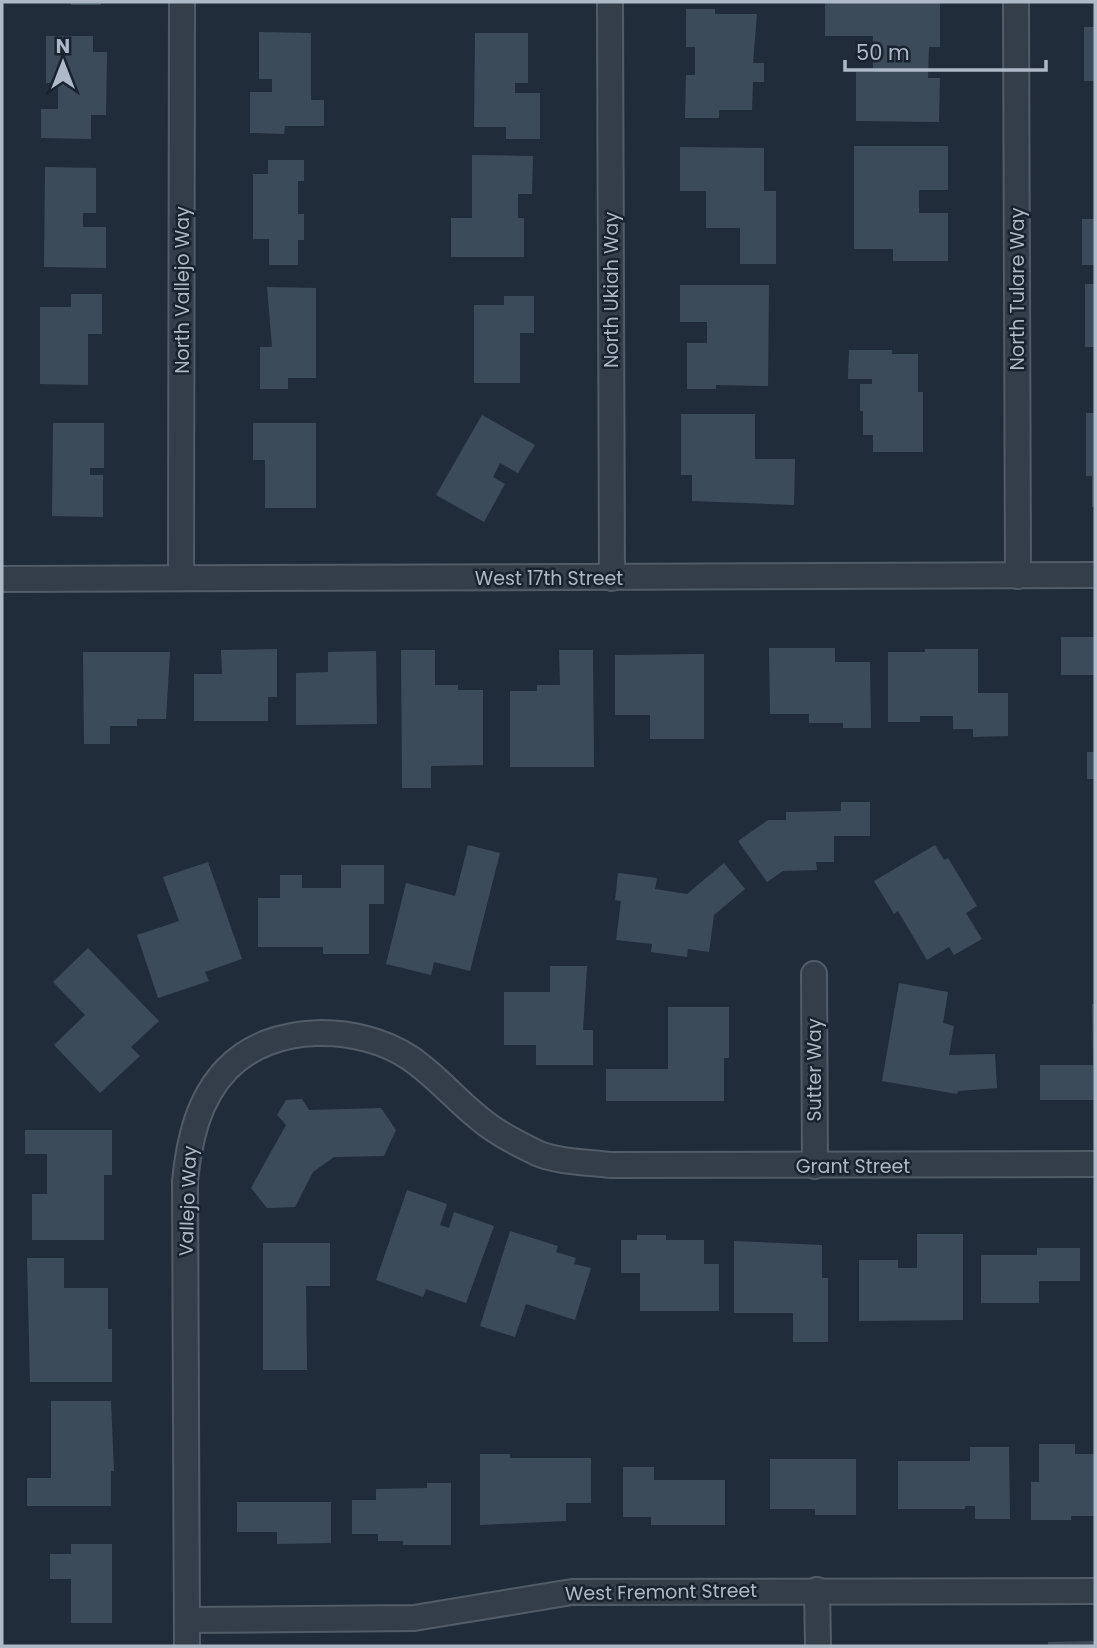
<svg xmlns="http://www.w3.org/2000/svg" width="1097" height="1648" font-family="Poppins,sans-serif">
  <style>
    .building { fill: #3c4b5a }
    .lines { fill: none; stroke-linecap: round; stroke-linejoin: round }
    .street-casing { stroke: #515c68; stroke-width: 28 }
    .street { stroke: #343e4a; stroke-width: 24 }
    .labels { text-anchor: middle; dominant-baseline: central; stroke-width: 5; stroke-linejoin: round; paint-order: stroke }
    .street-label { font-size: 19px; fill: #aeb9c7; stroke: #19232f }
  </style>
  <rect width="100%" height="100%" fill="#202c3a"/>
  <g class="building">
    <rect x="71" y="2" width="30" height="3"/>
    <path d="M825,3H940V47H929L928,78H940L939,122L856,121V72H873V36H825Z"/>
    <path d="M686,9H715V14H757L753,63H764V82H753L752,110H719V118H685L686,75H695V47H686Z"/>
    <rect x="1084" y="27" width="11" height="54"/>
    <path d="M259,32L311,33V100H324V126H285L284,134L250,133V92H272V79H259Z"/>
    <path d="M475,33H528V83H515V93H540V139H506V127H474Z"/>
    <path d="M46,36H93V52H107L106,115H91V139L41,138V109H58V83H46Z"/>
    <path d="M854,146H948V190H919V213H948V261H893V249H854Z"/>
    <path d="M680,147L764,148V191H776V264H740V228H706V191H680Z"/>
    <path d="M472,155L533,156L532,194H518V218H524V257H451V218H472Z"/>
    <path d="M268,160H304V181H298V214H304V240H298V265H269V239H253V174H268Z"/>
    <path d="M45,167L96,168V213H83V227H106V268L44,267Z"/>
    <rect x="1082" y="219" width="13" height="46"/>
    <rect x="1085" y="284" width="10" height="63"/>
    <path d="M680,285H769L768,386L716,385V389H687V343H707V322H680Z"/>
    <path d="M267,287L316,288V378H288V389H260V347H272Z"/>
    <path d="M71,294H102V334H88V385L40,384V307H71Z"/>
    <path d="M504,296H534V333H520V383H474V305H504Z"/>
    <path d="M849,350H892V354H918V392H923V452H873V435H863V411H860V384H872V379H848Z"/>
    <path d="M1086,413H1095V507H1092V476H1086Z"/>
    <path d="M681,414H755V459H795L794,505L692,501V475H681Z"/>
    <path d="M482,415L535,445L518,473L500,463L493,477L505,484L484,522L436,495Z"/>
    <path d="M53,423H104V468H90V475H103V517L52,516Z"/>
    <path d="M253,423H316V508H265V460H253Z"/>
    <rect x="1061" y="637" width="34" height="38"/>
    <path d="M769,648H835V662H870L871,728H843V723H809V714H770Z"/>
    <path d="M277,649V697H268V721H194V674H222L221,650Z"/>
    <path d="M925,649H978V693H1008V736L973,737V729H953V716H920V722H888V652H925Z"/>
    <path d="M401,650H435V685H458V690H483V765L431,766V788H402Z"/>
    <path d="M559,650H593L594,767H510V691H537V685H560Z"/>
    <path d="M376,651L377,724L296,725V673L328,672V652Z"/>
    <path d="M83,652H170L166,719H137V726H110V744H84Z"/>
    <path d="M704,654V739H650V715H615V655Z"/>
    <rect x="1087" y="752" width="8" height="27"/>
    <path d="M841,802H870V836H834V862H816L817,870L783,871L767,882L738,841L768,820H786V812L841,811Z"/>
    <path d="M468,845L500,853L470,971L434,962L431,975L386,964L406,883L455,896Z"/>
    <path d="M935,845L944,860L948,858L977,906L966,913L982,939L954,955L949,947L927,960L898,911L894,914L874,881Z"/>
    <path d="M208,862L242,959L205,972L209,981L158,998L137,935L179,921L163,877Z"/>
    <path d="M724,863L745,889L714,915L709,952L688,949L687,957L651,952L652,944L616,940L621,901L615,900L618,873L657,878L655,889L687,894Z"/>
    <path d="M341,865H384V904H369V954H323V947H258V898H280V875H302V888H341Z"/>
    <path d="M88,948L159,1021L131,1047L140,1056L100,1093L54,1045L85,1015L53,982Z"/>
    <path d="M550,966H587L583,1030H593V1065H536V1045H504V992H550Z"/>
    <path d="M899,983L948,992L943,1023L954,1026L949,1055L995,1054L997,1088L958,1091L957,1094L882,1081Z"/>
    <path d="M1092,1004H1095V1100H1040V1065H1093Z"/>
    <path d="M668,1007H729V1058H724V1101H606V1069H668Z"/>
    <path d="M302,1099L309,1110L381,1108L396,1130L384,1156L334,1157L313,1172L295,1207L267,1208L251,1188L286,1125L277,1115L286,1100Z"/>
    <path d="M25,1130H112V1175H104V1240H32V1194H47V1154H25Z"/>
    <path d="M407,1190L447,1204L440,1225L449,1228L454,1212L494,1226L466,1303L426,1289L423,1297L376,1280Z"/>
    <path d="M510,1231L558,1246L556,1252L576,1258L574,1264L591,1268L575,1320L526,1304L515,1337L480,1326Z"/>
    <path d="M917,1234H963V1320L859,1321V1260H898V1268H917Z"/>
    <path d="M637,1235H666V1240H704V1264H719V1311H640V1273H621V1240H637Z"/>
    <path d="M734,1241L822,1245V1278H828V1342H793V1313H734Z"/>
    <path d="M263,1243H330V1286H306L307,1370H263Z"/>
    <path d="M1037,1248H1080V1281H1039V1303H981V1255H1037Z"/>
    <path d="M27,1258H64V1288H108V1329H112V1382H30Z"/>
    <path d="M51,1401H111L114,1471H111V1506H27V1478H51Z"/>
    <path d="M1039,1444H1075V1454H1095V1516H1071V1520H1031V1482H1039Z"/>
    <path d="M970,1447H1009L1010,1519H975V1506H965V1509H898V1461H970Z"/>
    <path d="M480,1454H510V1458H591V1503H566V1521L480,1525Z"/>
    <path d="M770,1459H856V1515H815V1509H770Z"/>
    <path d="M623,1467H654V1480H725V1525H651V1517H623Z"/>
    <path d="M427,1483H451V1545H403V1541H378V1534H352V1500H376V1489L427,1488Z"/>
    <path d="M237,1502H331V1543L277,1544V1532H237Z"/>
    <path d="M71,1544H112V1623H71V1579H50V1554H71Z"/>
    <path d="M1095,1641V1646H1048V1642Z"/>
  </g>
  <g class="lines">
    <defs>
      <g id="street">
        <path d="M610,2L612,578"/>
        <path d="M1016,2L1018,576"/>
        <path d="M181,578L182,2"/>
        <path d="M2,579L1095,575"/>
        <path d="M814,974L815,1166"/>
        <path d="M817,1590L818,1646"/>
        <path d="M187,1620L414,1618L572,1592L1095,1591"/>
        <path d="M187,1646L185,1181C189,1141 198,1099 227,1069C272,1022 359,1024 410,1058C441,1079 464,1110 495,1130C508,1139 523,1146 537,1153C557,1162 588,1162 610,1165L1095,1164"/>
      </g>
    </defs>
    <use href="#street" class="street-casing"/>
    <use href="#street" class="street"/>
  </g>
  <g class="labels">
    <g class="street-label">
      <text transform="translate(1017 289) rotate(-90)">North Tulare Way</text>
      <text transform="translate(182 290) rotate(-90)">North Vallejo Way</text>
      <text transform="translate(611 290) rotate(-90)">North Ukiah Way</text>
      <text x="549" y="578">West 17th Street</text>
      <text transform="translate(814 1070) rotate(-90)">Sutter Way</text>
      <text x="853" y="1166">Grant Street</text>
      <text transform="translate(188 1201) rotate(-88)">Vallejo Way</text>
      <text transform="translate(661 1592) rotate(-1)">West Fremont Street</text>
    </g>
  </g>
  <rect width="1097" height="1648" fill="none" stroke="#aeb9c7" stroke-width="7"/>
  <g transform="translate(63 63)" stroke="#19232f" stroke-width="5" paint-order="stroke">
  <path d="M0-5L12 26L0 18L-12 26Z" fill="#aeb9c7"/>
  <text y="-10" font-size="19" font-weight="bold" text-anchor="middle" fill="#aeb9c7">N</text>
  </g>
  <path d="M845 60v10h201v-10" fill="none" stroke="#aeb9c7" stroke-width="3.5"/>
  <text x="856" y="60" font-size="21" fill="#aeb9c7" stroke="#19232f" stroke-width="5" paint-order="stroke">50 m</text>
</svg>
